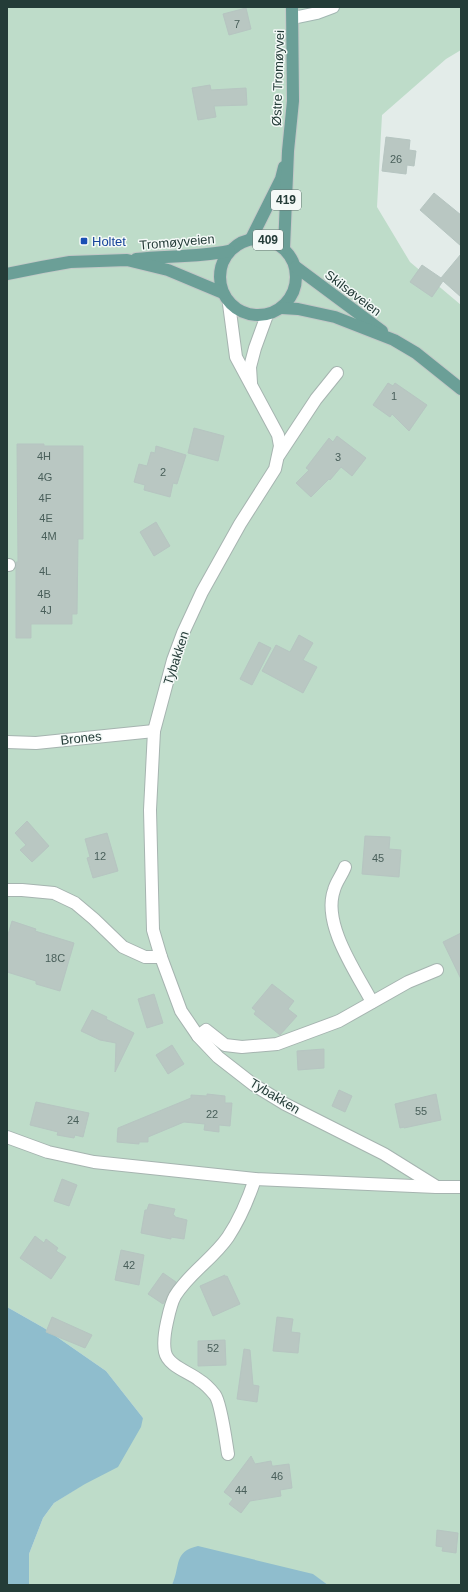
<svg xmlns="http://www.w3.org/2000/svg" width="468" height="1592" font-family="Helvetica,sans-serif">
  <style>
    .green { fill: #bedcc9 }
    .water { fill: #8fbdcd }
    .building { fill: #b9c7c2; stroke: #b6c5c1 }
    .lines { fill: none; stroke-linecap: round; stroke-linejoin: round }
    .minor-casing { stroke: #a6b4b0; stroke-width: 14 }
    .secondary-casing { stroke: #a2b7b2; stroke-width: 14 }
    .primary-casing { stroke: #c2c8c7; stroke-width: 14 }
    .minor { stroke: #fff; stroke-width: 12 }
    .secondary { stroke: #fff; stroke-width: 12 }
    .primary { stroke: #6b9f97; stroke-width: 12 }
    .transit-dot { fill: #1a4fb4; stroke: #f4f9f7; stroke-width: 1.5 }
    .labels { text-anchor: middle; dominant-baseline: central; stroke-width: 3; stroke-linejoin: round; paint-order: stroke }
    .number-label { font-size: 11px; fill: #495f5a }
    .shield { fill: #f4f9f7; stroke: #627571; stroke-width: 1 }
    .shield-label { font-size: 12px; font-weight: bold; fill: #243c38 }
    .street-label { font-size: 13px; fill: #243c38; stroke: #f4f9f7 }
    .transit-label { font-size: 13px; fill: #164399; stroke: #f4f9f7; text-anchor: start }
  </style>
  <rect width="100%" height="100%" fill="#e3ece9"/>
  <path class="green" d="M7,7H461V50L446,59L382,115L377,207L410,262L461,305V1585H328L312,1574L175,1579L172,1585H29V1554L43,1518L54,1503L84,1484L143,1418L106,1371L44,1328L7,1307Z"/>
  <g class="water">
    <path d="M7,1307L44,1328L106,1371L143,1418L141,1427L118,1467L85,1484L54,1503L43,1518L29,1554V1585H7Z"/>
    <path d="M198,1546L313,1574L328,1585H172C181,1565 173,1552 198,1546Z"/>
  </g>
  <g class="building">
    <path d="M246,8L251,29L229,35L223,14Z"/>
    <path d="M210,85L211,90L246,88L247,105L214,106L216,117L198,120L192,88Z"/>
    <path d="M386,137L410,140L409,150L416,151L414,166L407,165L406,174L382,171Z"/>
    <path d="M434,193L461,215V246L420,210Z"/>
    <path d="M461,254V297L443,281L432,297L410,282L422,265L441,278Z"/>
    <path d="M388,383L393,386L395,383L427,405L409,431L392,414L390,417L373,405Z"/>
    <path d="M194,428L224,436L218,461L188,453Z"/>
    <path d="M337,436L366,458L352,476L341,467L330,480L329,479L311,497L296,483L309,470L306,468L329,438L333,442Z"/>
    <path d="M17,444H44V446H83V539H78L77,614H72V624H31V638H16V562H18Z"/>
    <path d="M156,446L186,455L177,484L173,483L170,497L144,490L145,485L134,482L139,464L147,466L151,452L155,453Z"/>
    <path d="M156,522L170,546L154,556L140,532Z"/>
    <path d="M299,635L313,643L303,660L317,667L303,693L262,671L276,645L290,652Z"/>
    <path d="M259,642L271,648L252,685L240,679Z"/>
    <path d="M27,821L49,846L32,862L20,850L26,845L15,833Z"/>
    <path d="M107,833L118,871L93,878L87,858L90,857L85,839Z"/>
    <path d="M365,836L390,837L389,849L401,850L399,877L362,874Z"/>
    <path d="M12,921L36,929L35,931L74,943L60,991L36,984V981L7,972V938Z"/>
    <path d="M461,933V979L443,942Z"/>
    <path d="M272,984L294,1001L288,1009L297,1016L280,1035L254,1014L256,1011L252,1008Z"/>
    <path d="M154,994L163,1023L147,1028L138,999Z"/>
    <path d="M92,1010L107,1017L106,1019L134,1033L115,1072L116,1043L100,1040L81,1031Z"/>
    <path d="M172,1045L184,1064L168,1074L156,1055Z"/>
    <path d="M324,1049V1068L298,1070L297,1051Z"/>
    <path d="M339,1090L352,1096L345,1112L332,1106Z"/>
    <path d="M207,1094L225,1096V1103H232L230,1126L219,1125V1132L204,1130L205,1124L184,1122L148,1137V1142H139V1144L117,1142L118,1128L191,1098V1095L207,1096Z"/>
    <path d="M436,1094L441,1120L404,1128V1127L400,1128L395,1104Z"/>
    <path d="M36,1102L89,1113L83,1137L75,1135L74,1138L57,1135L58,1132L30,1125Z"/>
    <path d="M62,1179L77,1185L69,1206L54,1201Z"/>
    <path d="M149,1204L175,1209L173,1215L175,1216V1217L187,1220L184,1239L171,1237V1239L141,1233L145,1210H147Z"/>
    <path d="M35,1236L44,1243L46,1239L58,1248L56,1251L66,1257L51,1279L20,1258Z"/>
    <path d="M121,1250L144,1255L139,1285L115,1280Z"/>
    <path d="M163,1273L176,1282L163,1304L148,1294Z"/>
    <path d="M225,1275V1277L227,1276L240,1304L213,1316L200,1286Z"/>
    <path d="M52,1317L92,1335L85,1348L46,1332Z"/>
    <path d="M277,1317L293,1319L291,1332L300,1333L298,1353L273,1351Z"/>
    <path d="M225,1340L226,1365L198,1366V1341Z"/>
    <path d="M244,1349L250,1350L253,1385L259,1386L257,1402L237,1399Z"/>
    <path d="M251,1456L255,1464L271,1461L272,1466H274L289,1464L292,1488L280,1490L281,1496L250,1501L241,1513L229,1504L233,1499L224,1492Z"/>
    <path d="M437,1530L458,1533L456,1553L442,1551L443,1547L436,1546Z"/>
  </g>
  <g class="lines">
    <defs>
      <g id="minor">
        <path d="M229,304L236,357L278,435L280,446L275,469L240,524L202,592L183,633L173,660L154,731L150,810L153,930L161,957L181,1011L198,1036L218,1057L254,1085L285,1104L384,1154L437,1187H461"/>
        <path d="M251,383L250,367L255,348L267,315"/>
        <path d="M279,455L316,399L337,373"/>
        <path d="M7,565H9"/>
        <path d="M7,742L36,743L154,731"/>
        <path d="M345,867C342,875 336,882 334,890C322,924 356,972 372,1002"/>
        <path d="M7,890H22L54,893L75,903L94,919L123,947L145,957H161"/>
        <path d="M198,1036L206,1030L225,1045L242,1047L277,1044L339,1021L408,982L437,970"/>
        <path d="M7,1137L48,1152L94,1162L255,1179L436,1187"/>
        <path d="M228,1454C226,1442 221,1403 215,1395C211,1390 204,1383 199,1380C189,1372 168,1366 165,1352C163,1342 165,1331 167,1322C169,1313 171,1303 175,1296C189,1273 213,1259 228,1237C240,1219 248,1200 255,1179"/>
      </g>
      <path id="secondary" d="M293,18L317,13L333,7"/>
      <g id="primary">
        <circle cx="258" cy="277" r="38"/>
        <path d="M251,239L281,179L284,167"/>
        <path d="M284,248L288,151L293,101L292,7"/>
        <path d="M136,259C167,256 199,257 229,251"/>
        <path d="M296,267L382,331"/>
        <path d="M7,274L42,267L70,262L127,260L168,270L223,293"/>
        <path d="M282,308L298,309L335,317L394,340L416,353L461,389"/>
      </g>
    </defs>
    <use href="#minor" class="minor-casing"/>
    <use href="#secondary" class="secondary-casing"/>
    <use href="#primary" class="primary-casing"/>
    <use href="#minor" class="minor"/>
    <use href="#secondary" class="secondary"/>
    <use href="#primary" class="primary"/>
  </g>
  <rect class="transit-dot" x="80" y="237" width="8" height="8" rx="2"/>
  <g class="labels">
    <g class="number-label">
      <text x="237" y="24">7</text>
      <text x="396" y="159">26</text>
      <text x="394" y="396">1</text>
      <text x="44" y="456">4H</text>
      <text x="338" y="457">3</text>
      <text x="163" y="472">2</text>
      <text x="45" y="477">4G</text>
      <text x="45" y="498">4F</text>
      <text x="46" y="518">4E</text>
      <text x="49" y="536">4M</text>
      <text x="45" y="571">4L</text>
      <text x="44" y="594">4B</text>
      <text x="46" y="610">4J</text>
      <text x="100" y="856">12</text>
      <text x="378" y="858">45</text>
      <text x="55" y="958">18C</text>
      <text x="421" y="1111">55</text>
      <text x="212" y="1114">22</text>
      <text x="73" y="1120">24</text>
      <text x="129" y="1265">42</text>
      <text x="213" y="1348">52</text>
      <text x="277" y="1476">46</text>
      <text x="241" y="1490">44</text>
    </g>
    <g class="shield">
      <rect x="271" y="190" width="30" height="20" rx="3"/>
      <rect x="253" y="230" width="30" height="20" rx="3"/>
    </g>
    <g class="shield-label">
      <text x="286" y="200">419</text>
      <text x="268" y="240">409</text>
    </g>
    <g class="street-label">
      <text transform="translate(278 78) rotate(-88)">Østre Tromøyvei</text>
      <text transform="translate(177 242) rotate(-5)">Tromøyveien</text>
      <text transform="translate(353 293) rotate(37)">Skilsøveien</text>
      <text transform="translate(176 658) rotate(-72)">Tybakken</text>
      <text transform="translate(81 738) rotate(-6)">Brones</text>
      <text transform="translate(275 1096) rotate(31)">Tybakken</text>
    </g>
    <g class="transit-label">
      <text x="92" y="241">Holtet</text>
    </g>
  </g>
  <rect width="468" height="1592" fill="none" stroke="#243c38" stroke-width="16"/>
</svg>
